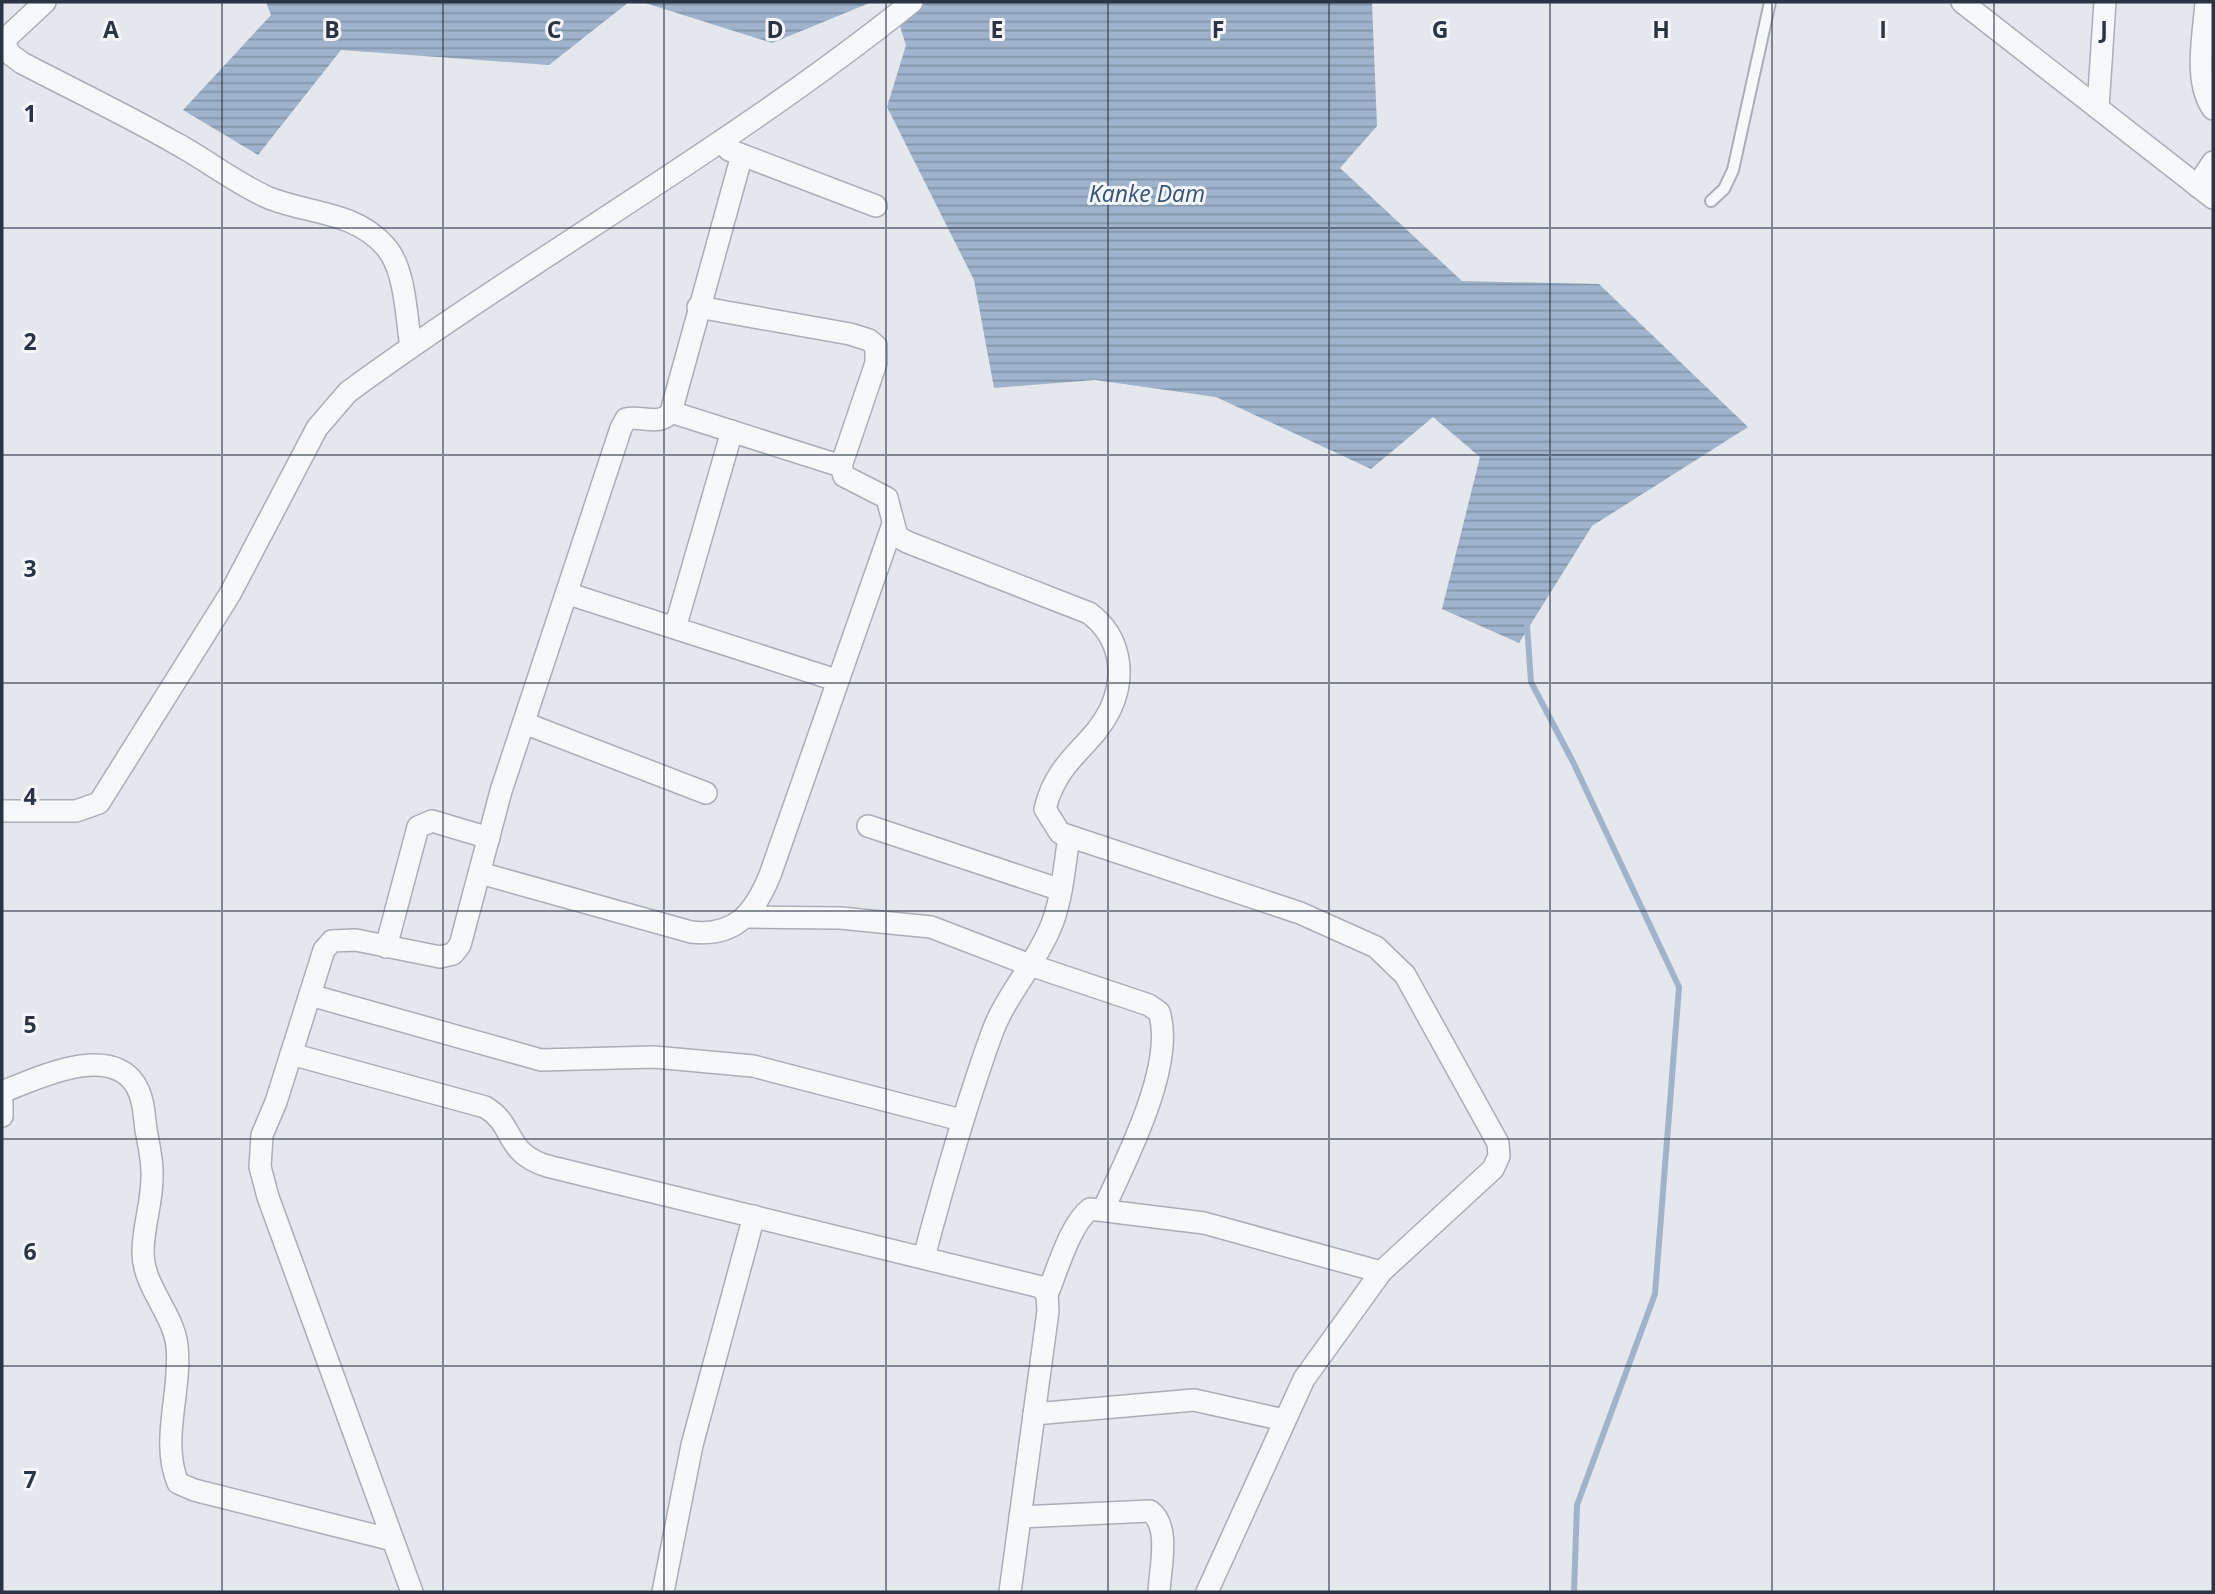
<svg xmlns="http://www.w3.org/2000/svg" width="2215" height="1594" font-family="'Open Sans',sans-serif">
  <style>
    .water { fill: url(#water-rules) }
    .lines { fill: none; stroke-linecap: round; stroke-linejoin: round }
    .stream { stroke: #9fb4cc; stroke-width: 6 }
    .lane-casing { stroke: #a9aeb7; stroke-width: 14 }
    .street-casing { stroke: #a9aeb7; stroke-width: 24 }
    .lane { stroke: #f7f8fa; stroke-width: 10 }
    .street { stroke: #f7f8fa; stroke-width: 21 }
    .grid { fill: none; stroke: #2b3445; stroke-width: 2; stroke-opacity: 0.55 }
    .labels { text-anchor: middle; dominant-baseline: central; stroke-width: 6; stroke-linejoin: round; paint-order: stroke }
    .water-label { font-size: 23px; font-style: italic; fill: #34527a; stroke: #f4f6f9 }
    .grid-label { font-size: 23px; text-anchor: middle; font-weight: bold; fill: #2b3445; stroke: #f4f6f9; stroke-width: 6; stroke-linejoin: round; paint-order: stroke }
  </style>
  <defs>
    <pattern id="water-rules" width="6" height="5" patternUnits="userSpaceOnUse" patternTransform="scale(1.75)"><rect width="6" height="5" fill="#9fb4cc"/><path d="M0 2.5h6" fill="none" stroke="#8293a7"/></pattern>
  </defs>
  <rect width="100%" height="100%" fill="#e4e7ec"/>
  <g class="water">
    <path d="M266,2H629L549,65L341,50L258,155L183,110L271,15Z"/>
    <path d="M642,2H872L772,43Z"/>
    <path d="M892,2H1372L1377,126L1340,168L1462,281L1599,284L1748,427L1592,526L1519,643L1442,609L1480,457L1433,417L1371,469L1216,397L1095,380L994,388L974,280L887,107L906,45Z"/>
  </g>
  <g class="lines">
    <path class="stream" d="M1527,625L1531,682L1573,762L1679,987L1655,1294L1577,1505L1574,1592"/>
    <defs>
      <path id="lane" d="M1711,201L1724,189L1733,170L1770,2"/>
      <g id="street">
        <path d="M1962,2L2213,198"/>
        <path d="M2206,2C2204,34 2193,81 2213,109"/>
        <path d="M3,41L10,54L22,63C74,90 126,115 177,144C208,161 237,184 269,198C309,214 354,211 385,246C406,269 406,317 411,347"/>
        <path d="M2,42L45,2"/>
        <path d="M2098,107L2105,2"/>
        <path d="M729,150L876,206"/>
        <path d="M2197,186L2213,162"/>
        <path d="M698,307L850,334L869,340L876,346V363L841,466L844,476L887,498L897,536L907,542L1089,613C1120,636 1127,674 1110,710C1091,748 1057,759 1045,809L1060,833L1300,913L1376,947L1405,975L1498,1143L1499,1156L1493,1169L1381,1272L1304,1379L1207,1592"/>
        <path d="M671,412L841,466"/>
        <path d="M569,594L836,680"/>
        <path d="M675,628L732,431"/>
        <path d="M524,723L706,793"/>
        <path d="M2,811H76L99,803L230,594L317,428L348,392C533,257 734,145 912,2"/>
        <path d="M868,826L1061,890"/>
        <path d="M480,873L691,932C735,937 754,914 770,875L893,524"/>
        <path d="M746,917L840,918L931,927L1030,965L1149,1005L1159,1012C1176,1064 1126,1160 1104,1208"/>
        <path d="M386,947L418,827L432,821L489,838"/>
        <path d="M310,995L541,1060L654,1057L753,1066L961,1120"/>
        <path d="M291,1054L485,1107C516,1125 503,1152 547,1166L1041,1287L1047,1295L1048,1311L1010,1592"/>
        <path d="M2,1092C36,1079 108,1043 135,1084C144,1098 144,1115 146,1130C149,1146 153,1162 152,1178C152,1203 143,1227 143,1252C143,1287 173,1312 177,1346C182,1390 160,1441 178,1483L194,1490L393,1540"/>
        <path d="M2,1101V1116"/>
        <path d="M924,1257C944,1182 965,1107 992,1033C1005,997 1033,967 1049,931C1062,903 1064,868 1069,837"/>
        <path d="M1047,1295C1057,1271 1070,1224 1090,1209L1204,1223L1381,1272"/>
        <path d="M1034,1414L1194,1400L1284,1420"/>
        <path d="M1020,1517L1150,1511C1171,1526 1160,1568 1159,1592"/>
        <path d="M412,1592L268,1197L260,1167L262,1135L276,1102L324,950L332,941L356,940L440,957L453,954L460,945L501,791L621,428L626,419C643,415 659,427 671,412L742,155"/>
        <path d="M663,1592L692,1445L754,1216"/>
      </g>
    </defs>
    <use href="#lane" class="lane-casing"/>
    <use href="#street" class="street-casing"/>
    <use href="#lane" class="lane"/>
    <use href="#street" class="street"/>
  </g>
  <path class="grid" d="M222,2V1592M443,2V1592M664,2V1592M886,2V1592M1108,2V1592M1329,2V1592M1550,2V1592M1772,2V1592M1994,2V1592M2,228H2213M2,455H2213M2,683H2213M2,911H2213M2,1139H2213M2,1366H2213"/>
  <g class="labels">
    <g class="water-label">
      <text x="1147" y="193">Kanke Dam</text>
    </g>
  </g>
  <g class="grid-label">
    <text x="111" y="38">A</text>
    <text x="332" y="38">B</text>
    <text x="554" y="38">C</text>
    <text x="775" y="38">D</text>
    <text x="997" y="38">E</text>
    <text x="1218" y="38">F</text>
    <text x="1440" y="38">G</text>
    <text x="1661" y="38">H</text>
    <text x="1883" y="38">I</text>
    <text x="2104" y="38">J</text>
    <text x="30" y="122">1</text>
    <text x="30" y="350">2</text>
    <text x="30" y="577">3</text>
    <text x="30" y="805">4</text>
    <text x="30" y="1033">5</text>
    <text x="30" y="1260">6</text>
    <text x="30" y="1488">7</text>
  </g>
  <rect width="2215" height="1594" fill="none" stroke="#2b3445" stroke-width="7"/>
</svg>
